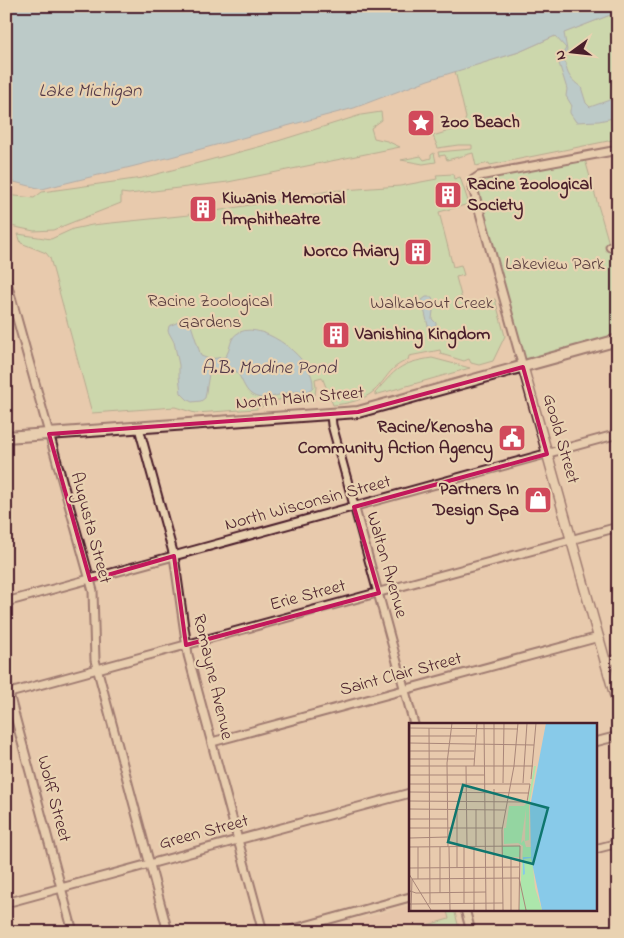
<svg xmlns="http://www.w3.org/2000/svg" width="624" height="938" font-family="'Indie Flower',sans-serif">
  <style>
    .built { fill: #e4bea6 }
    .green { fill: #ace6ab; stroke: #7b826b }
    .water { fill: #88cae9; stroke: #6f869d }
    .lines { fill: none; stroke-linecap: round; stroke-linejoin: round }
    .minor-casing { stroke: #4a1f2b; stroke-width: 11 }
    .tertiary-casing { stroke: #4a1f2b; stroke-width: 12 }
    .secondary-casing { stroke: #4a1f2b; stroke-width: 14 }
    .minor { stroke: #e9d2b1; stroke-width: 7 }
    .tertiary { stroke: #e9d2b1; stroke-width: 9 }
    .secondary { stroke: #e9d2b1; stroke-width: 10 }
    .marked { fill: none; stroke: #c2185b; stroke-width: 4; stroke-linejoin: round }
    .labels { text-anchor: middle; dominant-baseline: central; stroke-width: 4.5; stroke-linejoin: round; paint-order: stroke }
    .poi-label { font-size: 18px; font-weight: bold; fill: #4a1f2b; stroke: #e9d2b1; text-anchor: start }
    .park-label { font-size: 18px; fill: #593d3e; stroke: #e9d2b1 }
    .street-label { font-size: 18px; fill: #4a1f2b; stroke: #e9d2b1 }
    .water-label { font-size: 19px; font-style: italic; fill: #533948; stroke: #e9d2b1 }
    .inset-road { fill: none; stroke: #a98679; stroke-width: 1 }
    .view { fill: #0f766e; fill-opacity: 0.15; stroke: #0f766e; stroke-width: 2.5 }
    .inset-edge { fill: none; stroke: #4a1f2b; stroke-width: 2.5 }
  </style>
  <rect width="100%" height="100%" fill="#e8caad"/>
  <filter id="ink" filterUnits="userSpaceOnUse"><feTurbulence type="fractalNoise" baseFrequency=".02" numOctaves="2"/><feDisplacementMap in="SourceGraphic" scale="10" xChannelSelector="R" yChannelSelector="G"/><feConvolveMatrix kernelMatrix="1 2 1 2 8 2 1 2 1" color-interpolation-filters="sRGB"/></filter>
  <g filter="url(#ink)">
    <path class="built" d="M410,905V909H454L460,932H314Z"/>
    <g class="green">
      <path d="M618,12V139L490,165L489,163L476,166L473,153L447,160L445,155L439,156L438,152L472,149V145H458L438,148L433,136L462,127L466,118L455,71L519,52L555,36Z"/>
      <path d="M381,112L382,120L371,128L374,138L387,141L400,147L228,182L129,194L121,193V203L53,230L34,231L6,225V195L34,198L42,192L142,178L262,146L361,115Z"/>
      <path d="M434,153L436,162L423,164L401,160L421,156L424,160L431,158V155Z"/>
      <path d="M584,156L618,275V340L523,367L473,180Z"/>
      <path d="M453,174L454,179L460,177L469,204L439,212L453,267L461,265L464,275L456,277L464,307L495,299L505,336L493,361L479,365L471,363L469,359L464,361L441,354L440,350L409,356L408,360C388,368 388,378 374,391C364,400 347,404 333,405L322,377L315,379L316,387L315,395L257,403L263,406L257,409L195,413L175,407L92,413L50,258L46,253L21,243L18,234L51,239L73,229L92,225L189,215L194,206L210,203L216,211L329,191L400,186L437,179L436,175Z"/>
      <path d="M432,358L470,368L375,395V393C396,369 399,363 432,358Z"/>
      <path d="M454,909L460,932H403L449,919L447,911Z"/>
    </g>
    <g class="water">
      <path d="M6,6H618V12L564,33L567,50L562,60L566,63C566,74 572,81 581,87L586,103L590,107L618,97V117L599,121L576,122L570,113V110L572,106L566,96L567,89L558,60L561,58L566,48L555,36L519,52L428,80L354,108L171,157L42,189L6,180Z"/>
      <path d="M426,297H432L434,303L432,319L436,323V328L428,326L422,300Z"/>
      <path d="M181,321L187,322L191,325L201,356L209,359L225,357C232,349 228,337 240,332C264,321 316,361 313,387C307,394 299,391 290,392C278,394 263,403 251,394C244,389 242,378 236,371L216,370L209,374L205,398L201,401L192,402L188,400L181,393L179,376V365L174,342L168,331L169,326Z"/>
    </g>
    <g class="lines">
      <defs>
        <g id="minor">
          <path d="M610,247L618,245"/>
          <path d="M6,279L90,580L93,591L95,660L168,932"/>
          <path d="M523,367L473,188V180L479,176L618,150"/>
          <path d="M331,415L332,425L414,724"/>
          <path d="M139,428L174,556L188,655L263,932"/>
          <path d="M6,602L618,434"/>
          <path d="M605,662L618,659"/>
          <path d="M6,673L9,694L73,932"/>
          <path d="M6,694L618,527"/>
          <path d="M212,742L599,637"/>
          <path d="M595,742L618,736"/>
          <path d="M595,849L618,843"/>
          <path d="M6,903L410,793"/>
          <path d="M465,909L471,932"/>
          <path d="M283,932L410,897"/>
        </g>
        <path id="tertiary" d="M523,367L618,707"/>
        <path id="secondary" d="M6,437L358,412L618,340"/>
      </defs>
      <use href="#minor" class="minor-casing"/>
      <use href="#tertiary" class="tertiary-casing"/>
      <use href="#secondary" class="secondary-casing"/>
      <use href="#minor" class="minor"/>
      <use href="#tertiary" class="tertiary"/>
      <use href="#secondary" class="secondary"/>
    </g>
  </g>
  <path d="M0 0H624V938H0ZM523,367L547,454L354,507L379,593L186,645L174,556L90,580L49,434L358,412Z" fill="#e8caad" fill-opacity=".55" fill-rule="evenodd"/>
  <path class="marked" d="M523,367L547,454L354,507L379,593L186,645L174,556L90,580L49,434L358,412Z"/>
  <defs>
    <symbol id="sight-square" viewBox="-11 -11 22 22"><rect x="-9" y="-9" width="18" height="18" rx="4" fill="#d1495b" stroke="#e9d2b1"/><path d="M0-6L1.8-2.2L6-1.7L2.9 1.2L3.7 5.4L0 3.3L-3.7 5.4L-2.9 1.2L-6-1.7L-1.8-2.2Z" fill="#fff"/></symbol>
    <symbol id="building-square" viewBox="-11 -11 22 22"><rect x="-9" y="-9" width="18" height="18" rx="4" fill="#d1495b" stroke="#e9d2b1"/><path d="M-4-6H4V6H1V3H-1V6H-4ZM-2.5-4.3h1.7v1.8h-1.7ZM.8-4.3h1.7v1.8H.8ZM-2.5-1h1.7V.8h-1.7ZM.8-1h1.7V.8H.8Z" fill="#fff"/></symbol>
    <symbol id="civic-square" viewBox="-11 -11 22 22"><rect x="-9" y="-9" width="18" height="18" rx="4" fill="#d1495b" stroke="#e9d2b1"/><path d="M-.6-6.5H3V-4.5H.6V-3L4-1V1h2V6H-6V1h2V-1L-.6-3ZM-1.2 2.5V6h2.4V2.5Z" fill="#fff"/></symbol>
    <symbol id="shop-square" viewBox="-11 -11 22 22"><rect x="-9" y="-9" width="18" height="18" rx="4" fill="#d1495b" stroke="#e9d2b1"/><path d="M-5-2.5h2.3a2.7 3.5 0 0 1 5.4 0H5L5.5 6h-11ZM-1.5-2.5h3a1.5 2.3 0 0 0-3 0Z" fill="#fff"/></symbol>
  </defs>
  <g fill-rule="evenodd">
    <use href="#sight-square" x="405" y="107" width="32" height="32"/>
    <use href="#building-square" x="432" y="179" width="32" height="32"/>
    <use href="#building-square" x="187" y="193" width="32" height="32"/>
    <use href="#building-square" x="402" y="236" width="32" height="32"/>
    <use href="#building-square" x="320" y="319" width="32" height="32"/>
    <use href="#civic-square" x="496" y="422" width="32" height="32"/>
    <use href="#shop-square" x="522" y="484" width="32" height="32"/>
  </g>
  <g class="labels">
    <g class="poi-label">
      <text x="440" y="123">Zoo Beach</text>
      <text x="467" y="185">Racine Zoological<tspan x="467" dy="21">Society</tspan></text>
      <text x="222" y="199">Kiwanis Memorial<tspan x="222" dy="21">Amphitheatre</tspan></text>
      <text x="399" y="252" text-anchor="end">Norco Aviary</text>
      <text x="355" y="335">Vanishing Kingdom</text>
      <text x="493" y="428" text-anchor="end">Racine/Kenosha<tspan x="493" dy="21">Community Action Agency</tspan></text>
      <text x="519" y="490" text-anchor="end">Partners In<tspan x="519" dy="21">Design Spa</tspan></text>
    </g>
    <g class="park-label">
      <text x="555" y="265">Lakeview Park</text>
      <text x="210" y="302">Racine Zoological<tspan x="210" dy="21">Gardens</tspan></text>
      <text x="432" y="304">Walkabout Creek</text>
    </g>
    <g class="street-label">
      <text transform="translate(300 399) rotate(-5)">North Main Street</text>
      <text transform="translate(560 439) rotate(74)">Goold Street</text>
      <text transform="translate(308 504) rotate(-15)">North Wisconsin Street</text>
      <text transform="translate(90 528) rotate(75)">Augusta Street</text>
      <text transform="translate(386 565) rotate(74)">Walton Avenue</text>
      <text transform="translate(308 596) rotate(-15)">Erie Street</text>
      <text transform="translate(401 675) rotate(-15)">Saint Clair Street</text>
      <text transform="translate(212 677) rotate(77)">Romayne Avenue</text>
      <text transform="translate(53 799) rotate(75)">Wolff Street</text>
      <text transform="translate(204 833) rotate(-15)">Green Street</text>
    </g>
    <g class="water-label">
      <text x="90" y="91">Lake Michigan</text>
      <text x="269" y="368">A.B. Modine Pond</text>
    </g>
  </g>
  <g transform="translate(409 723)">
    <rect width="188" height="188" fill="#e8caad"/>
    <path d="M125,43H127L120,83V117L116,118L117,86L112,120L115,117L117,124H122L126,165L133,187H110L114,123L109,120L95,121V105H97L100,83H115L119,79ZM93,123H111V134H93Z" fill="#ace6ab"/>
    <path d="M137,0H187V187H133L122,135L115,136L116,151L114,152V134H122L121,84Z" fill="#88cae9"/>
    <path class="inset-road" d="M75,0L77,187M1,5L109,6M20,5L21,180M0,13H66M0,20L125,22M0,28H65M1,36H65M1,43H124M57,43L58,124M65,43L68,0M0,52H76M122,56L127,0M94,60L95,0M114,60L118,0M0,61H121L118,79L0,78M85,61V0M85,66V187M1,69L120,70M0,86L96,87M67,86V124M0,96H39M1,105H93M1,115L39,114M0,124L111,123L110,187M9,124V156M31,124V170M39,124L38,40L43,0M40,124L41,187M55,124V180M65,124V187M102,134V187M48,144V86M1,145L110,144M0,151L22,187M0,152L1,0M1,168L7,170L77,169M0,181L94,180M2,187L3,156L110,155L117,187M94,187L93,107L105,43L109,0"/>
    <path class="view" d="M54,62L139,85L124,141L39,119Z"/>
    <rect width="188" height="188" class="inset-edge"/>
  </g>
  <rect width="624" height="938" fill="none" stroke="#e9d2b1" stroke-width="25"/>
  <rect x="12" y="12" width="599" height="913" fill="none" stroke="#4a1f2b" stroke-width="2" filter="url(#ink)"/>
  <g transform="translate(572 52) rotate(255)" stroke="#e9d2b1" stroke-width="4" paint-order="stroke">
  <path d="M0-4L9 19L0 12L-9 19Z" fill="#4a1f2b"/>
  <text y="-8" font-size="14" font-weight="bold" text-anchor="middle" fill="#4a1f2b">N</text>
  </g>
</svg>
